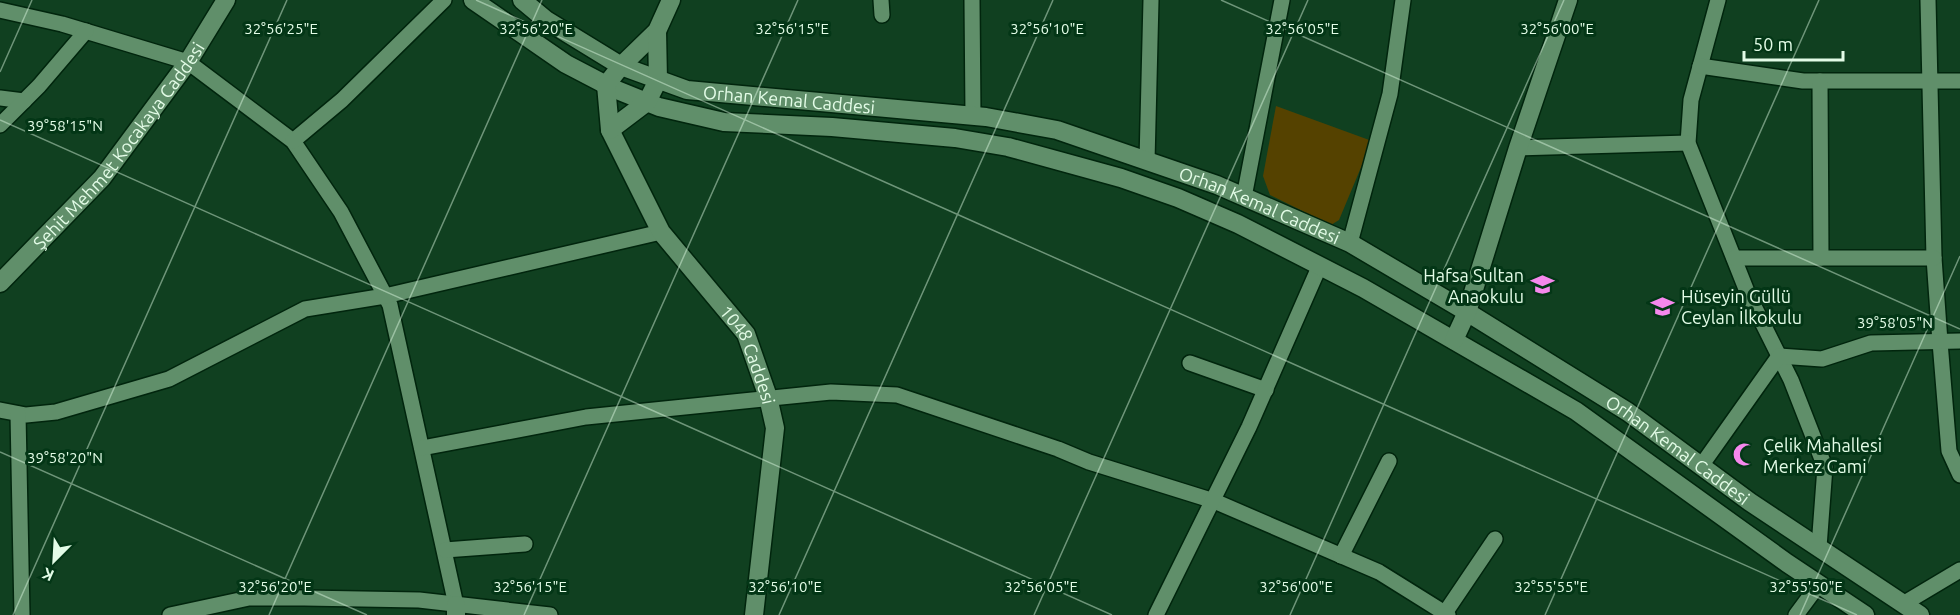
<svg xmlns="http://www.w3.org/2000/svg" width="1960" height="615" font-family="Ubuntu,sans-serif">
  <style>
    .green { fill: #554200 }
    .lines { fill: none; stroke-linecap: round; stroke-linejoin: round }
    .street-casing { stroke: #01250d; stroke-width: 18 }
    .secondary-casing { stroke: #01250d; stroke-width: 21 }
    .street { stroke: #608f6a; stroke-width: 15 }
    .secondary { stroke: #608f6a; stroke-width: 18 }
    .ticks { fill: none; stroke: #e3fce7; stroke-width: 1.5; stroke-opacity: 0.45 }
    .labels { text-anchor: middle; dominant-baseline: central; stroke-width: 6; stroke-linejoin: round; paint-order: stroke }
    .street-label { font-size: 18px; fill: #e3fce7; stroke: #033616 }
    .poi-label { font-size: 18px; fill: #e3fce7; stroke: #033616; text-anchor: start }
    .ticks-label { font-size: 15px; text-anchor: middle; fill: #e3fce7; stroke: #033616; stroke-width: 6; stroke-linejoin: round; paint-order: stroke }
  </style>
  <rect width="100%" height="100%" fill="#104020"/>
  <path class="green" d="M1276,106L1372,141L1339,220L1331,225L1270,195L1263,176Z"/>
  <g class="lines">
    <defs>
      <g id="street">
        <path d="M881,0L882,15"/>
        <path d="M972,0L973,115"/>
        <path d="M1718,0L1691,100L1688,143L1748,294L1791,380L1825,467L1819,547"/>
        <path d="M1928,0L1934,258L1940,342L1949,451L1960,475"/>
        <path d="M0,10L62,24L188,62L293,141L341,212L390,305L456,605"/>
        <path d="M1700,66L1803,81H1960"/>
        <path d="M1820,81L1821,258"/>
        <path d="M0,98L24,101"/>
        <path d="M0,125L39,86L86,31"/>
        <path d="M293,141L342,100L444,0"/>
        <path d="M1518,148L1688,143"/>
        <path d="M1147,161L1151,0"/>
        <path d="M1244,197L1282,0"/>
        <path d="M1350,243L1390,94L1403,0"/>
        <path d="M1734,258H1934"/>
        <path d="M1190,363L1266,390"/>
        <path d="M0,410L26,415L56,412L169,379L305,309L385,296L661,232"/>
        <path d="M18,414L22,615"/>
        <path d="M422,448L586,417L831,392L897,395L1058,449L1089,462L1214,501L1379,572L1448,615"/>
        <path d="M1701,466L1779,356L1822,359L1871,343L1960,341"/>
        <path d="M445,550L525,544"/>
        <path d="M1341,556L1389,461"/>
        <path d="M1903,604L1960,570"/>
        <path d="M1445,613L1495,539"/>
        <path d="M170,615L249,598H304L419,600L550,615"/>
        <path d="M1156,615L1249,427L1320,265"/>
        <path d="M1796,615L1819,584"/>
      </g>
      <g id="secondary">
        <path d="M473,0L566,64L612,88L659,107L724,122L832,127L955,138L1008,147L1121,178L1178,198L1238,224L1363,288L1576,411L1787,563L1865,615"/>
        <path id="s1" d="M522,0L546,20L621,66L687,90L986,117L1057,130L1217,185L1350,243L1467,312L1628,412L1750,502L1920,615"/>
        <path id="s2" d="M671,0L657,31L621,66L606,85L610,130L661,232L746,334L768,397L775,428L754,615"/>
        <path d="M610,130L647,102L658,80L657,31"/>
        <path id="s3" d="M0,283L102,178L188,62L226,0"/>
        <path d="M1454,340L1467,312L1518,148L1568,0"/>
        <path d="M456,615V605"/>
      </g>
    </defs>
    <use href="#street" class="street-casing"/>
    <use href="#secondary" class="secondary-casing"/>
    <use href="#street" class="street"/>
    <use href="#secondary" class="secondary"/>
  </g>
  <path class="ticks" d="M476,0L1857,615M1221,0L1960,329M0,72L32,0M0,120L1112,615M0,452L367,615M13,615L287,0M269,615L542,0M524,615L798,0M779,615L1053,0M1034,615L1308,0M1290,615L1564,0M1545,615L1819,0M1800,615L1960,256"/>
  <defs>
    <symbol id="school-bare" viewBox="-9 -9 18 18"><path d="M0-5L7-2L0 1L-7-2ZM-4 1L0 2.5L4 1V4Q0 6-4 4Z" fill="#f688ed" stroke="#033616" stroke-width="2.5" paint-order="stroke"/></symbol>
    <symbol id="mosque-bare" viewBox="-9 -9 18 18"><path d="M3.5-4.9A6 6 0 1 0 3.5 4.9A5 5 0 1 1 3.5-4.9Z" fill="#f688ed" stroke="#033616" stroke-width="2.5" paint-order="stroke"/></symbol>
  </defs>
  <g fill-rule="evenodd">
    <use href="#school-bare" x="1526" y="268" width="33" height="33"/>
    <use href="#school-bare" x="1646" y="290" width="33" height="33"/>
    <use href="#mosque-bare" x="1728" y="438" width="33" height="33"/>
  </g>
  <g class="labels">
    <g class="street-label">
      <text stroke="none"><textPath href="#s1" startOffset="292">Orhan Kemal Caddesi</textPath></text>
      <text stroke="none"><textPath href="#s3" startOffset="182">Şehit Mehmet Kocakaya Caddesi</textPath></text>
      <text stroke="none"><textPath href="#s1" startOffset="778">Orhan Kemal Caddesi</textPath></text>
      <text stroke="none"><textPath href="#s2" startOffset="420">1048 Caddesi</textPath></text>
      <text stroke="none"><textPath href="#s1" startOffset="1264">Orhan Kemal Caddesi</textPath></text>
    </g>
    <g class="poi-label">
      <text x="1524" y="275" text-anchor="end">Hafsa Sultan<tspan x="1524" dy="21">Anaokulu</tspan></text>
      <text x="1681" y="296">Hüseyin Güllü<tspan x="1681" dy="21">Ceylan İlkokulu</tspan></text>
      <text x="1763" y="445">Çelik Mahallesi<tspan x="1763" dy="21">Merkez Cami</tspan></text>
    </g>
  </g>
  <g class="ticks-label">
    <text x="281" y="34">32°56'25"E</text>
    <text x="536" y="34">32°56'20"E</text>
    <text x="792" y="34">32°56'15"E</text>
    <text x="1047" y="34">32°56'10"E</text>
    <text x="1302" y="34">32°56'05"E</text>
    <text x="1557" y="34">32°56'00"E</text>
    <text x="65" y="131">39°58'15"N</text>
    <text x="1895" y="328">39°58'05"N</text>
    <text x="65" y="463">39°58'20"N</text>
    <text x="275" y="592">32°56'20"E</text>
    <text x="530" y="592">32°56'15"E</text>
    <text x="785" y="592">32°56'10"E</text>
    <text x="1041" y="592">32°56'05"E</text>
    <text x="1296" y="592">32°56'00"E</text>
    <text x="1551" y="592">32°55'55"E</text>
    <text x="1806" y="592">32°55'50"E</text>
  </g>
  <g transform="translate(54 561) rotate(204)" stroke="#033616" stroke-width="4.5" paint-order="stroke">
  <path d="M0-4.5L10 22L0 15L-10 22Z" fill="#e3fce7"/>
  <text y="-9" font-size="16" font-weight="bold" text-anchor="middle" fill="#e3fce7">K</text>
  </g>
  <path d="M1744 51v9h99v-9" fill="none" stroke="#e3fce7" stroke-width="3"/>
  <text x="1753" y="51" font-size="18" fill="#e3fce7" stroke="#033616" stroke-width="4.5" paint-order="stroke">50 m</text>
</svg>
